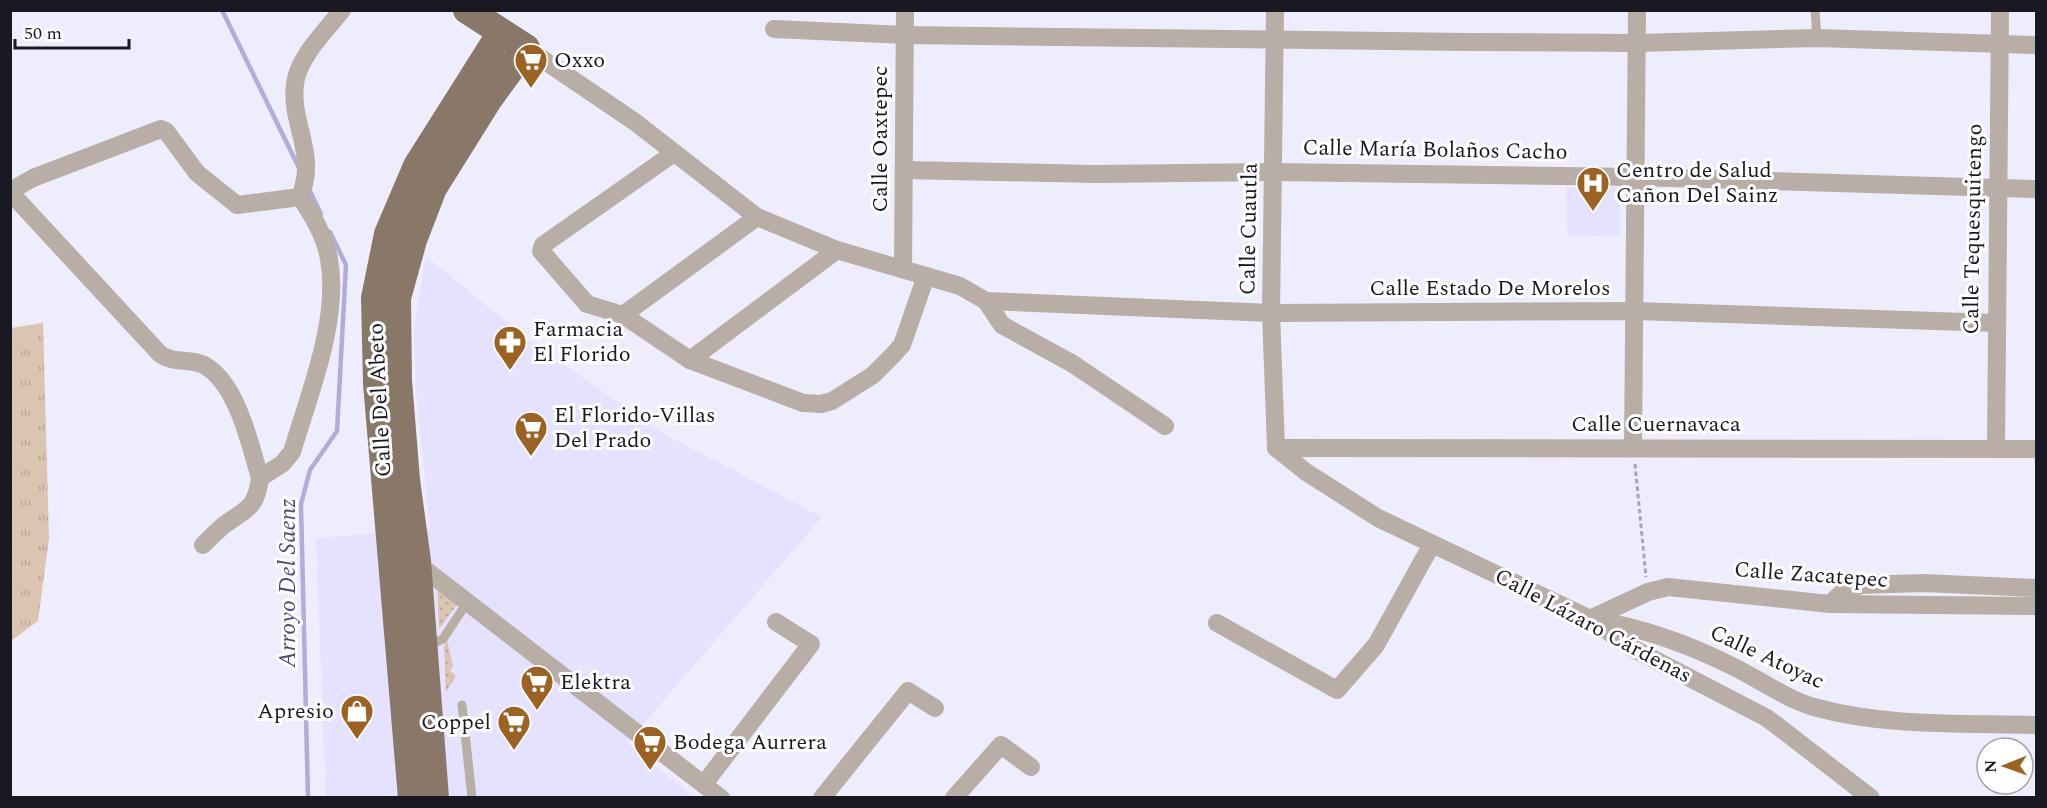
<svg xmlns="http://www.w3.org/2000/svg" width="2047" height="808" font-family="Spectral,serif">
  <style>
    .built { fill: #e4e2fe }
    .grass { fill: url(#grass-tufts) }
    .park { fill: url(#park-dots) }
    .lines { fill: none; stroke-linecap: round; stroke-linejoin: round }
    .stream { stroke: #b1add9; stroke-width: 4.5 }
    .path { stroke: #a6a5b3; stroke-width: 3; stroke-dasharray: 4.5 3; stroke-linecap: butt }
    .lane { stroke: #b8aea5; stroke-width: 9 }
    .street { stroke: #b8aea5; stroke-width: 18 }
    .primary { stroke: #897868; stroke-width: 28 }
    .labels { text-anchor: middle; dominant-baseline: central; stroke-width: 6; stroke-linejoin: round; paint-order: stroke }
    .poi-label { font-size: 22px; fill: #1a1923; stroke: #fff; text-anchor: start }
    .street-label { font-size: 22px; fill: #1a1923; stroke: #fff }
    .water-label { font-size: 24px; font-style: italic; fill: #4f467f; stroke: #fff }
  </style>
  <defs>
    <pattern id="grass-tufts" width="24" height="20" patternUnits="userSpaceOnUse" patternTransform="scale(1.5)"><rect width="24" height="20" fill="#dbc5b0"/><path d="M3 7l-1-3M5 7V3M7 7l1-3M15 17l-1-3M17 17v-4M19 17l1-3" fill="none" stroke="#bba997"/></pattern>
    <pattern id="park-dots" width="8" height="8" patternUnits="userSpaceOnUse" patternTransform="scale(1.5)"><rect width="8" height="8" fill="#dbc5b0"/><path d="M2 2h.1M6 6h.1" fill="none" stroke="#bba997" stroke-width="1.8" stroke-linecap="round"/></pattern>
  </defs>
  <rect width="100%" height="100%" fill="#eeedfd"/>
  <g class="built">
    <path d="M1619,187L1620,235L1567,237L1566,188Z"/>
    <path d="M426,256L528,340L666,435L822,517L627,743L695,798L326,797L316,538L430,529L416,390L414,327Z"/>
  </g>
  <path class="grass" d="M43,323L49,538L38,621L11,641V328Z"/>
  <g class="park">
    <path d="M437,582L459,602L439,629Z"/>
    <path d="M447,640L453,666L450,671L456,676L446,692L444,647Z"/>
  </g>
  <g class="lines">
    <g class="stream">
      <path d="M222,10L299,168"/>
      <path d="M309,189L321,214"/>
      <path d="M308,798L301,504L310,470L337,431L346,265L330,232"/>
    </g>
    <path class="path" d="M1635,464L1646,577"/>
    <g class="lane">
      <path d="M1815,10L1817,38"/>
      <path d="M428,645L443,639L468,601"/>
      <path d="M462,705L472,798"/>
    </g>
    <g class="street">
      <path d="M1275,10L1271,313L1276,448"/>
      <path d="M774,29L905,35L1468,42L1638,43L1817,38L2036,45"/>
      <path d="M526,48L635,122L757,217L837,250L960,286L986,301L1002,325L1073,364L1165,426"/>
      <path d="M674,153L543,245L541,251L587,304L623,315L690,360L803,403L821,404L832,401L873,375L892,356L902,345L926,276"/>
      <path d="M904,170L1096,174L1275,172L1634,177L2036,189"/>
      <path d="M10,191L33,178L161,129L166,131L197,173L237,205L300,197"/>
      <path d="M10,192L160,354C174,364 189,358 204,365C237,383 250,444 260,478"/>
      <path d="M300,197C318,153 290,125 295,84C298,57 326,31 342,10"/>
      <path d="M903,268L905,10"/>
      <path d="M986,301L1271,313L1635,311L1996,323"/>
      <path d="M623,315L757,217"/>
      <path d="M690,360L837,250"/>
      <path d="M1633,447L1637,10"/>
      <path d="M1996,447L2000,10"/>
      <path d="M1276,448L2036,449"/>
      <path d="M1276,448L1306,472L1378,518L1590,619L1634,649L1767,718L1871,798"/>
      <path d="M203,545C210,538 217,531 224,525C247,508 256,509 260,478L282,464L292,452C309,394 340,320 329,259C325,236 313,216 300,197"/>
      <path d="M414,561L721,798"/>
      <path d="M1830,604L1842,593L1861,585L1924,583L2036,588"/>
      <path d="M1590,619L1648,592L1668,587L1830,604L2036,606"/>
      <path d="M1595,620C1643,628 1688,644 1732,666C1759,679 1786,699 1814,707C1885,727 1963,723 2036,725"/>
      <path d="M1217,623L1337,690L1376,645L1432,544"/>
      <path d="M704,784L811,644L776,622"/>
      <path d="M822,798L908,691L935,708"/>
      <path d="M954,798L1001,745L1031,767"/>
    </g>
    <g class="primary">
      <path d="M412,798L377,383L375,298L388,234L417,166L501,33"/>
      <path d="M435,798L417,561L406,480L398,381L397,298L413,240L433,188L488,100L526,48L467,10"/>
    </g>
  </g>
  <defs>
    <symbol id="supermarket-pin" viewBox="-11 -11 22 30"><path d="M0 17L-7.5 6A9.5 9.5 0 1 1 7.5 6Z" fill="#9c6221" stroke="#fff"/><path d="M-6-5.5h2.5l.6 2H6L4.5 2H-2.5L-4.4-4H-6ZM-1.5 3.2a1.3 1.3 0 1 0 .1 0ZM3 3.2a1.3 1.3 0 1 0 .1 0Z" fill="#fff"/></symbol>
    <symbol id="hospital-pin" viewBox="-11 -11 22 30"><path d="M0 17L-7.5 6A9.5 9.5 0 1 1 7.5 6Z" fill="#9c6221" stroke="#fff"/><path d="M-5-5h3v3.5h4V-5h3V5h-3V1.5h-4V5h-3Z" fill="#fff"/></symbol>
    <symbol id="pharmacy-pin" viewBox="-11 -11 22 30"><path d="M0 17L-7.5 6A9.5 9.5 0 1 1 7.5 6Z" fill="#9c6221" stroke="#fff"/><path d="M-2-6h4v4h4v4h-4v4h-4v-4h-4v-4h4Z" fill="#fff"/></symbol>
    <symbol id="shop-pin" viewBox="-11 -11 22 30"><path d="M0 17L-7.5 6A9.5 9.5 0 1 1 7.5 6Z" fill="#9c6221" stroke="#fff"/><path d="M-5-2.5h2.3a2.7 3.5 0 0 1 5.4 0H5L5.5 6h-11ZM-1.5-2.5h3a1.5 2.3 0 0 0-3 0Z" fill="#fff"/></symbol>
  </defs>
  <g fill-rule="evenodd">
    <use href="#supermarket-pin" x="512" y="41" width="38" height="52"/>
    <use href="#hospital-pin" x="1574" y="164" width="38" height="52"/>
    <use href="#pharmacy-pin" x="491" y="323" width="38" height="52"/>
    <use href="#supermarket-pin" x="512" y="409" width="38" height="52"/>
    <use href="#supermarket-pin" x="518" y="663" width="38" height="52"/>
    <use href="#shop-pin" x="338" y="692" width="38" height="52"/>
    <use href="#supermarket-pin" x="495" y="703" width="38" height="52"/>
    <use href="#supermarket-pin" x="631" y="723" width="38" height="52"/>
  </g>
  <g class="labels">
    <g class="poi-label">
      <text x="554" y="60">Oxxo</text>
      <text x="1616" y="170">Centro de Salud<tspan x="1616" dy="25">Cañon Del Sainz</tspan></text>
      <text x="533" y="329">Farmacia<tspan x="533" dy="25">El Florido</tspan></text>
      <text x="554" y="415">El Florido-Villas<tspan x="554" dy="25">Del Prado</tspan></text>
      <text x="560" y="682">Elektra</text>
      <text x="334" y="711" text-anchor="end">Apresio</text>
      <text x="491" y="722" text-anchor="end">Coppel</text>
      <text x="673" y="742">Bodega Aurrera</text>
    </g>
    <g class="street-label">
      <text transform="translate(880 139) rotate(-90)">Calle Oaxtepec</text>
      <text transform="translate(1435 150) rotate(1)">Calle María Bolaños Cacho</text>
      <text transform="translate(1249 229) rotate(-89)">Calle Cuautla</text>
      <text transform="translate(1973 229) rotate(-89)">Calle Tequesquitengo</text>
      <text x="1490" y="288">Calle Estado De Morelos</text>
      <text transform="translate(380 400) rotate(-93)">Calle Del Abeto</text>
      <text x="1656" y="424">Calle Cuernavaca</text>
      <text transform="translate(1811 575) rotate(4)">Calle Zacatepec</text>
      <text transform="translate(1593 626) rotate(28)">Calle Lázaro Cárdenas</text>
      <text transform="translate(1767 657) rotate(25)">Calle Atoyac</text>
    </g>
    <g class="water-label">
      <text transform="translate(288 583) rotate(-90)">Arroyo Del Saenz</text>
    </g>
  </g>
  <rect width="2047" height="808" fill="none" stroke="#1a1923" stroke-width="24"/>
  <g transform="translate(2005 766) rotate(269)"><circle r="28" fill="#ffffff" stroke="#a3a3a7" stroke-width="1.5"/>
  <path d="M0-4.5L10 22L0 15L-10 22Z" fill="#9c6221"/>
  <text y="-9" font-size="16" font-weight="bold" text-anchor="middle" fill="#1a1923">N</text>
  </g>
  <path d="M15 39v9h114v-9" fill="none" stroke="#1a1923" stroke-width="3"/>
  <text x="24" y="39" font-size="18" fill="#1a1923" stroke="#ffffff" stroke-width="4.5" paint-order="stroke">50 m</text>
</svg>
